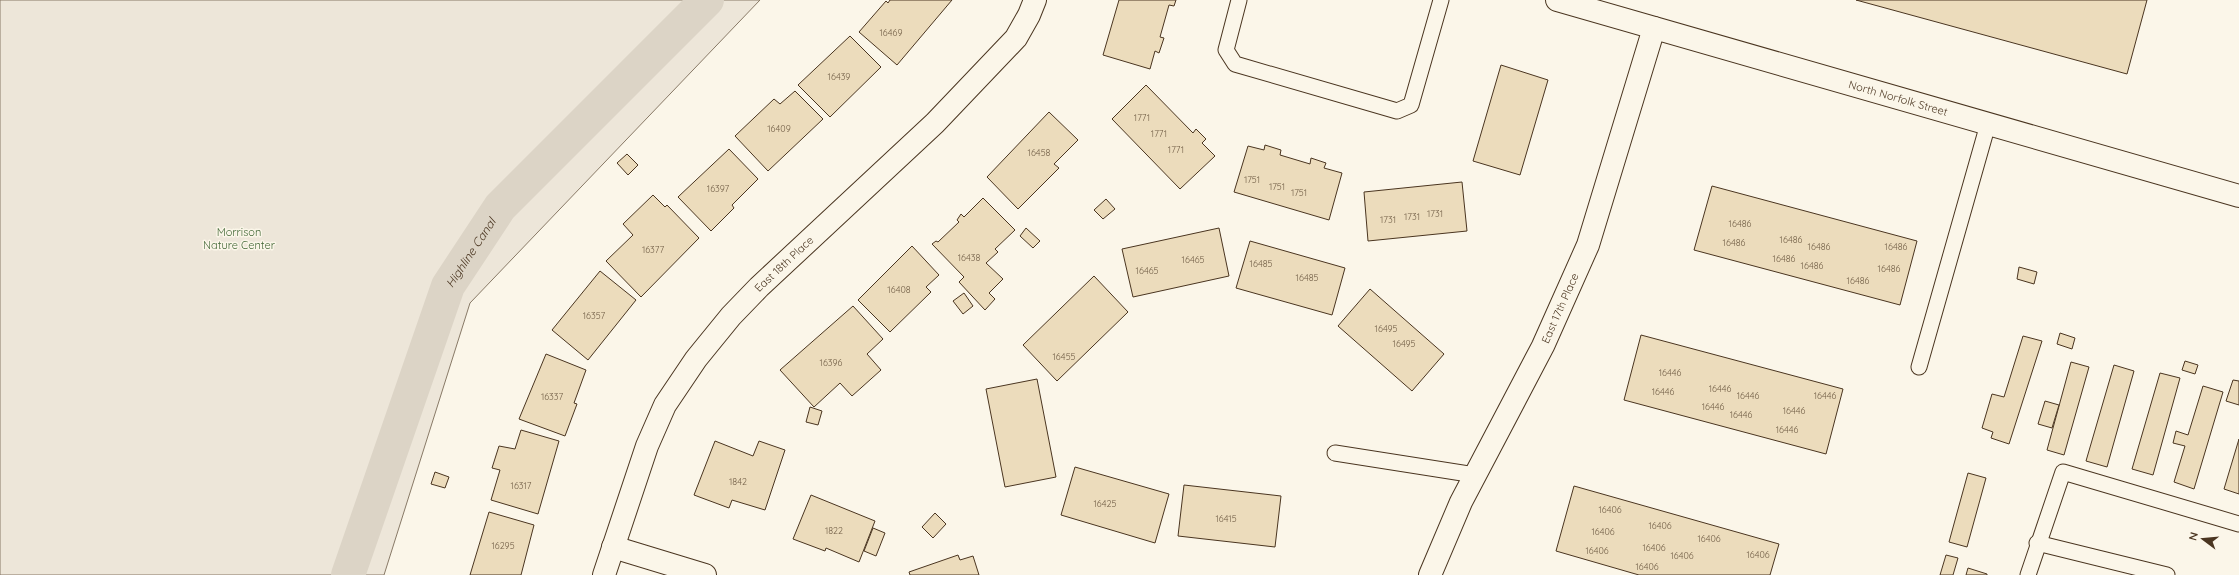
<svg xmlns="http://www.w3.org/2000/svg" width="2239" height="575" font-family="Quicksand,sans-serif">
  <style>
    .green { fill: #ede6d9; stroke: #887966 }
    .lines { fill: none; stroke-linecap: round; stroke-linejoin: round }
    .canal { stroke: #dcd4c6; stroke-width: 34 }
    .building { fill: #ecdcbc; stroke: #4a3520 }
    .service-casing { stroke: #4a3520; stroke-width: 17 }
    .minor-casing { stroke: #4a3520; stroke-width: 24 }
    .service { stroke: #fbf6e9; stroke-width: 15 }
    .minor { stroke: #fbf6e9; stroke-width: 22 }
    .labels { text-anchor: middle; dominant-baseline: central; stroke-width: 3; stroke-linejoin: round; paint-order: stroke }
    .number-label { font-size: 9px; fill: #725f47 }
    .street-label { font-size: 11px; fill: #4a3520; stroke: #fbf6e9 }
    .park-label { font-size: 11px; fill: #436837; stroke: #fbf6e9 }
    .water-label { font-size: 12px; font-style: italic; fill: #4a3520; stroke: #fbf6e9 }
  </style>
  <rect width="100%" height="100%" fill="#fbf6e9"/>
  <path class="green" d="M0,0H760L470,303L384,575H0Z"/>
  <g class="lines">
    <path class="canal" id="s1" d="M348,575L448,286L500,207L707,0"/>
  </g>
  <g class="building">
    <path d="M890,0H952L897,65L859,32L886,1L888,3Z"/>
    <path d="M1119,0H1176L1174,6L1169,5L1160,37L1164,38L1159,53L1155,51L1150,69L1103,55Z"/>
    <path d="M1856,0H2147L2127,74Z"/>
    <path d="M850,36L881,67L830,117L798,85Z"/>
    <path d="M1501,65L1548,80L1520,175L1473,161Z"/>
    <path d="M1146,85L1193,133L1196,129L1206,139L1202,143L1215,156L1180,189L1112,119Z"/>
    <path d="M795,91L823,119L768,171L735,136L774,99L780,104Z"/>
    <path d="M1049,112L1078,140L1054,164L1059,168L1018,209L987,177Z"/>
    <path d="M1265,145L1281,150L1280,155L1310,164L1311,158L1326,163L1324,168L1342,173L1329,220L1234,192L1248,146L1264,150Z"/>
    <path d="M729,149L758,179L732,205L734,208L711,231L678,197Z"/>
    <path d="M627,154L638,165L628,175L617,163Z"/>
    <path d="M1462,182L1467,231L1368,241L1364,192Z"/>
    <path d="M1712,186L1917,241L1900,305L1694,250Z"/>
    <path d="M653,195L665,207L667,205L699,238L641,297L606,261L633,235L623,224Z"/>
    <path d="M983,198L1015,230L995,249L998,252L986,263L1003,279L989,293L995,299L985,310L959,282L964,277L932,244L936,241L938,242L959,222L957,220L961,214L964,217Z"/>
    <path d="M1106,199L1115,209L1103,219L1094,210Z"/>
    <path d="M1026,228L1040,241L1033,248L1020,236Z"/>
    <path d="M1219,228L1229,276L1133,297L1122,249Z"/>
    <path d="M1250,241L1345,268L1332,315L1236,288Z"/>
    <path d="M912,246L939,275L926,287L931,292L890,332L858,300Z"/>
    <path d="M2019,267L2037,272L2034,284L2017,279Z"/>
    <path d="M600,271L636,300L588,360L552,330Z"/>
    <path d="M1094,276L1128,312L1057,381L1023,345Z"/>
    <path d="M1370,289L1444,354L1412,391L1338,326Z"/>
    <path d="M964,293L973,306L963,314L953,301Z"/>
    <path d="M853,306L883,339L867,354L881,370L852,396L840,383L814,407L780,370Z"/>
    <path d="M2060,333L2075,338L2072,349L2057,344Z"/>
    <path d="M1641,335L1843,389L1826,454L1624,400Z"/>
    <path d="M2023,336L2042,341L2009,444L1991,438L1993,432L1982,428L1992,394L2004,397Z"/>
    <path d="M546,354L586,370L574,403L577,404L565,436L519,419Z"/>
    <path d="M2185,361L2198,365L2195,374L2182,370Z"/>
    <path d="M2071,362L2089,367L2064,455L2047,450Z"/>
    <path d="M2114,365L2134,371L2107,467L2086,461Z"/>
    <path d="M2160,373L2180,378L2153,475L2132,469Z"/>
    <path d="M1037,379L1056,477L1005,487L986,389Z"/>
    <path d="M2233,380L2239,381V405L2226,401Z"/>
    <path d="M2203,386L2223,392L2194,489L2174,482L2185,446L2173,443L2176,431L2188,435Z"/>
    <path d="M2045,401L2059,405L2052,428L2038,424Z"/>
    <path d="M810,407L822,411L818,425L806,422Z"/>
    <path d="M521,430L559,441L538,514L491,500L500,470L492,468L499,446L515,449Z"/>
    <path d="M2239,439V494L2224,489Z"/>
    <path d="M715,441L753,456L759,441L785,450L765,510L732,500L729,508L694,495Z"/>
    <path d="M1075,467L1169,494L1155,543L1061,515Z"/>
    <path d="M435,472L449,477L445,488L431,484Z"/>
    <path d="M1968,473L1986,478L1967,547L1949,542Z"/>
    <path d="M1184,485L1281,496L1275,547L1178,536Z"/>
    <path d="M1574,486L1779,544L1770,575H1639L1556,551Z"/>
    <path d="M811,495L875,521L859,562L826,548L825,551L793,539Z"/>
    <path d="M489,512L534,525L521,575H470Z"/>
    <path d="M935,513L946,524L933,538L922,527Z"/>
    <path d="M873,528L885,533L876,556L864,551Z"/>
    <path d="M958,555L960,560L973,556L979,575H910L909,572Z"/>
    <path d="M1946,555L1958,558L1953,575H1940Z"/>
    <path d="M1968,568L1987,574V575H1966Z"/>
  </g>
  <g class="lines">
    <defs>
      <g id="service">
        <path d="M1239,0L1226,50L1235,64L1397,111L1411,105L1441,0"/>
        <path d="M1919,367L1988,124"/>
        <path d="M1335,453L1475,475"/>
        <path d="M2037,543L2167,575"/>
        <path d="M2028,575L2063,472L2239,524"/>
      </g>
      <g id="minor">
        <path id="s2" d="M1557,0L2239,196"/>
        <path d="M613,547L705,575"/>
        <path id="s3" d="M604,575L647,446L665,405L696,359L731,316L759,287L935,123L1016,38L1029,15L1035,0"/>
        <path id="s4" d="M1430,575L1461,502L1543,346L1588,245L1654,28"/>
      </g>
    </defs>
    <use href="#service" class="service-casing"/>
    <use href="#minor" class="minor-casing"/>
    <use href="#service" class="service"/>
    <use href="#minor" class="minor"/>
  </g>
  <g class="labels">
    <g class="number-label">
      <text x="891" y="32">16469</text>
      <text x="839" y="76">16439</text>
      <text x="1142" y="117">1771</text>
      <text x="779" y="128">16409</text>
      <text x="1159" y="133">1771</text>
      <text x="1176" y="149">1771</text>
      <text x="1039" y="152">16458</text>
      <text x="1252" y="179">1751</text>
      <text x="1277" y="186">1751</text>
      <text x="718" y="188">16397</text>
      <text x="1299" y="192">1751</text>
      <text x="1435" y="213">1731</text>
      <text x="1412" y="216">1731</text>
      <text x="1388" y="219">1731</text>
      <text x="1740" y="223">16486</text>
      <text x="1791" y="239">16486</text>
      <text x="1734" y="242">16486</text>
      <text x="1819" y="246">16486</text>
      <text x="1896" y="246">16486</text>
      <text x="653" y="249">16377</text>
      <text x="969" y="257">16438</text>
      <text x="1784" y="258">16486</text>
      <text x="1193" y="259">16465</text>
      <text x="1261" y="263">16485</text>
      <text x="1812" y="265">16486</text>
      <text x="1889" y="268">16486</text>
      <text x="1147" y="270">16465</text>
      <text x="1307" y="277">16485</text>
      <text x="1858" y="280">16486</text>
      <text x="899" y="289">16408</text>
      <text x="594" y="315">16357</text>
      <text x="1386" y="328">16495</text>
      <text x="1404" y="343">16495</text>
      <text x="1064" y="356">16455</text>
      <text x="831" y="362">16396</text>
      <text x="1670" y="372">16446</text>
      <text x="1720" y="388">16446</text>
      <text x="1663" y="391">16446</text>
      <text x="1748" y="395">16446</text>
      <text x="1825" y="395">16446</text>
      <text x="552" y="396">16337</text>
      <text x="1713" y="406">16446</text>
      <text x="1794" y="410">16446</text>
      <text x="1741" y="414">16446</text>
      <text x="1787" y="429">16446</text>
      <text x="738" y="481">1842</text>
      <text x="521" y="485">16317</text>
      <text x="1105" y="503">16425</text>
      <text x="1610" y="509">16406</text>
      <text x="1226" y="518">16415</text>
      <text x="1660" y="525">16406</text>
      <text x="834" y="530">1822</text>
      <text x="1603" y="531">16406</text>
      <text x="1709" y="538">16406</text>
      <text x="503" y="545">16295</text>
      <text x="1654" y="547">16406</text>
      <text x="1597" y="550">16406</text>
      <text x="1758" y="554">16406</text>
      <text x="1682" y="555">16406</text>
      <text x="1647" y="566">16406</text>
    </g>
    <g class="street-label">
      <text stroke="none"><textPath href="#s2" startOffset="355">North Norfolk Street</textPath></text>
      <text stroke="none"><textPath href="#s3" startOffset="366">East 18th Place</textPath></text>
      <text stroke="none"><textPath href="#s4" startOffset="297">East 17th Place</textPath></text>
    </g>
    <g class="park-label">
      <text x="239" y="232">Morrison<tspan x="239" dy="13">Nature Center</tspan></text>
    </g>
    <g class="water-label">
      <text stroke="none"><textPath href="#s1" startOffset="346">Highline Canal</textPath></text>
    </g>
  </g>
  <g transform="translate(2203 539) rotate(286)" stroke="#fbf6e9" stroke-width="3" paint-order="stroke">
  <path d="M0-3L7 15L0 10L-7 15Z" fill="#4a3520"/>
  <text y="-6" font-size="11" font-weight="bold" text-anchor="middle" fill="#4a3520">N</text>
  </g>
</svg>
